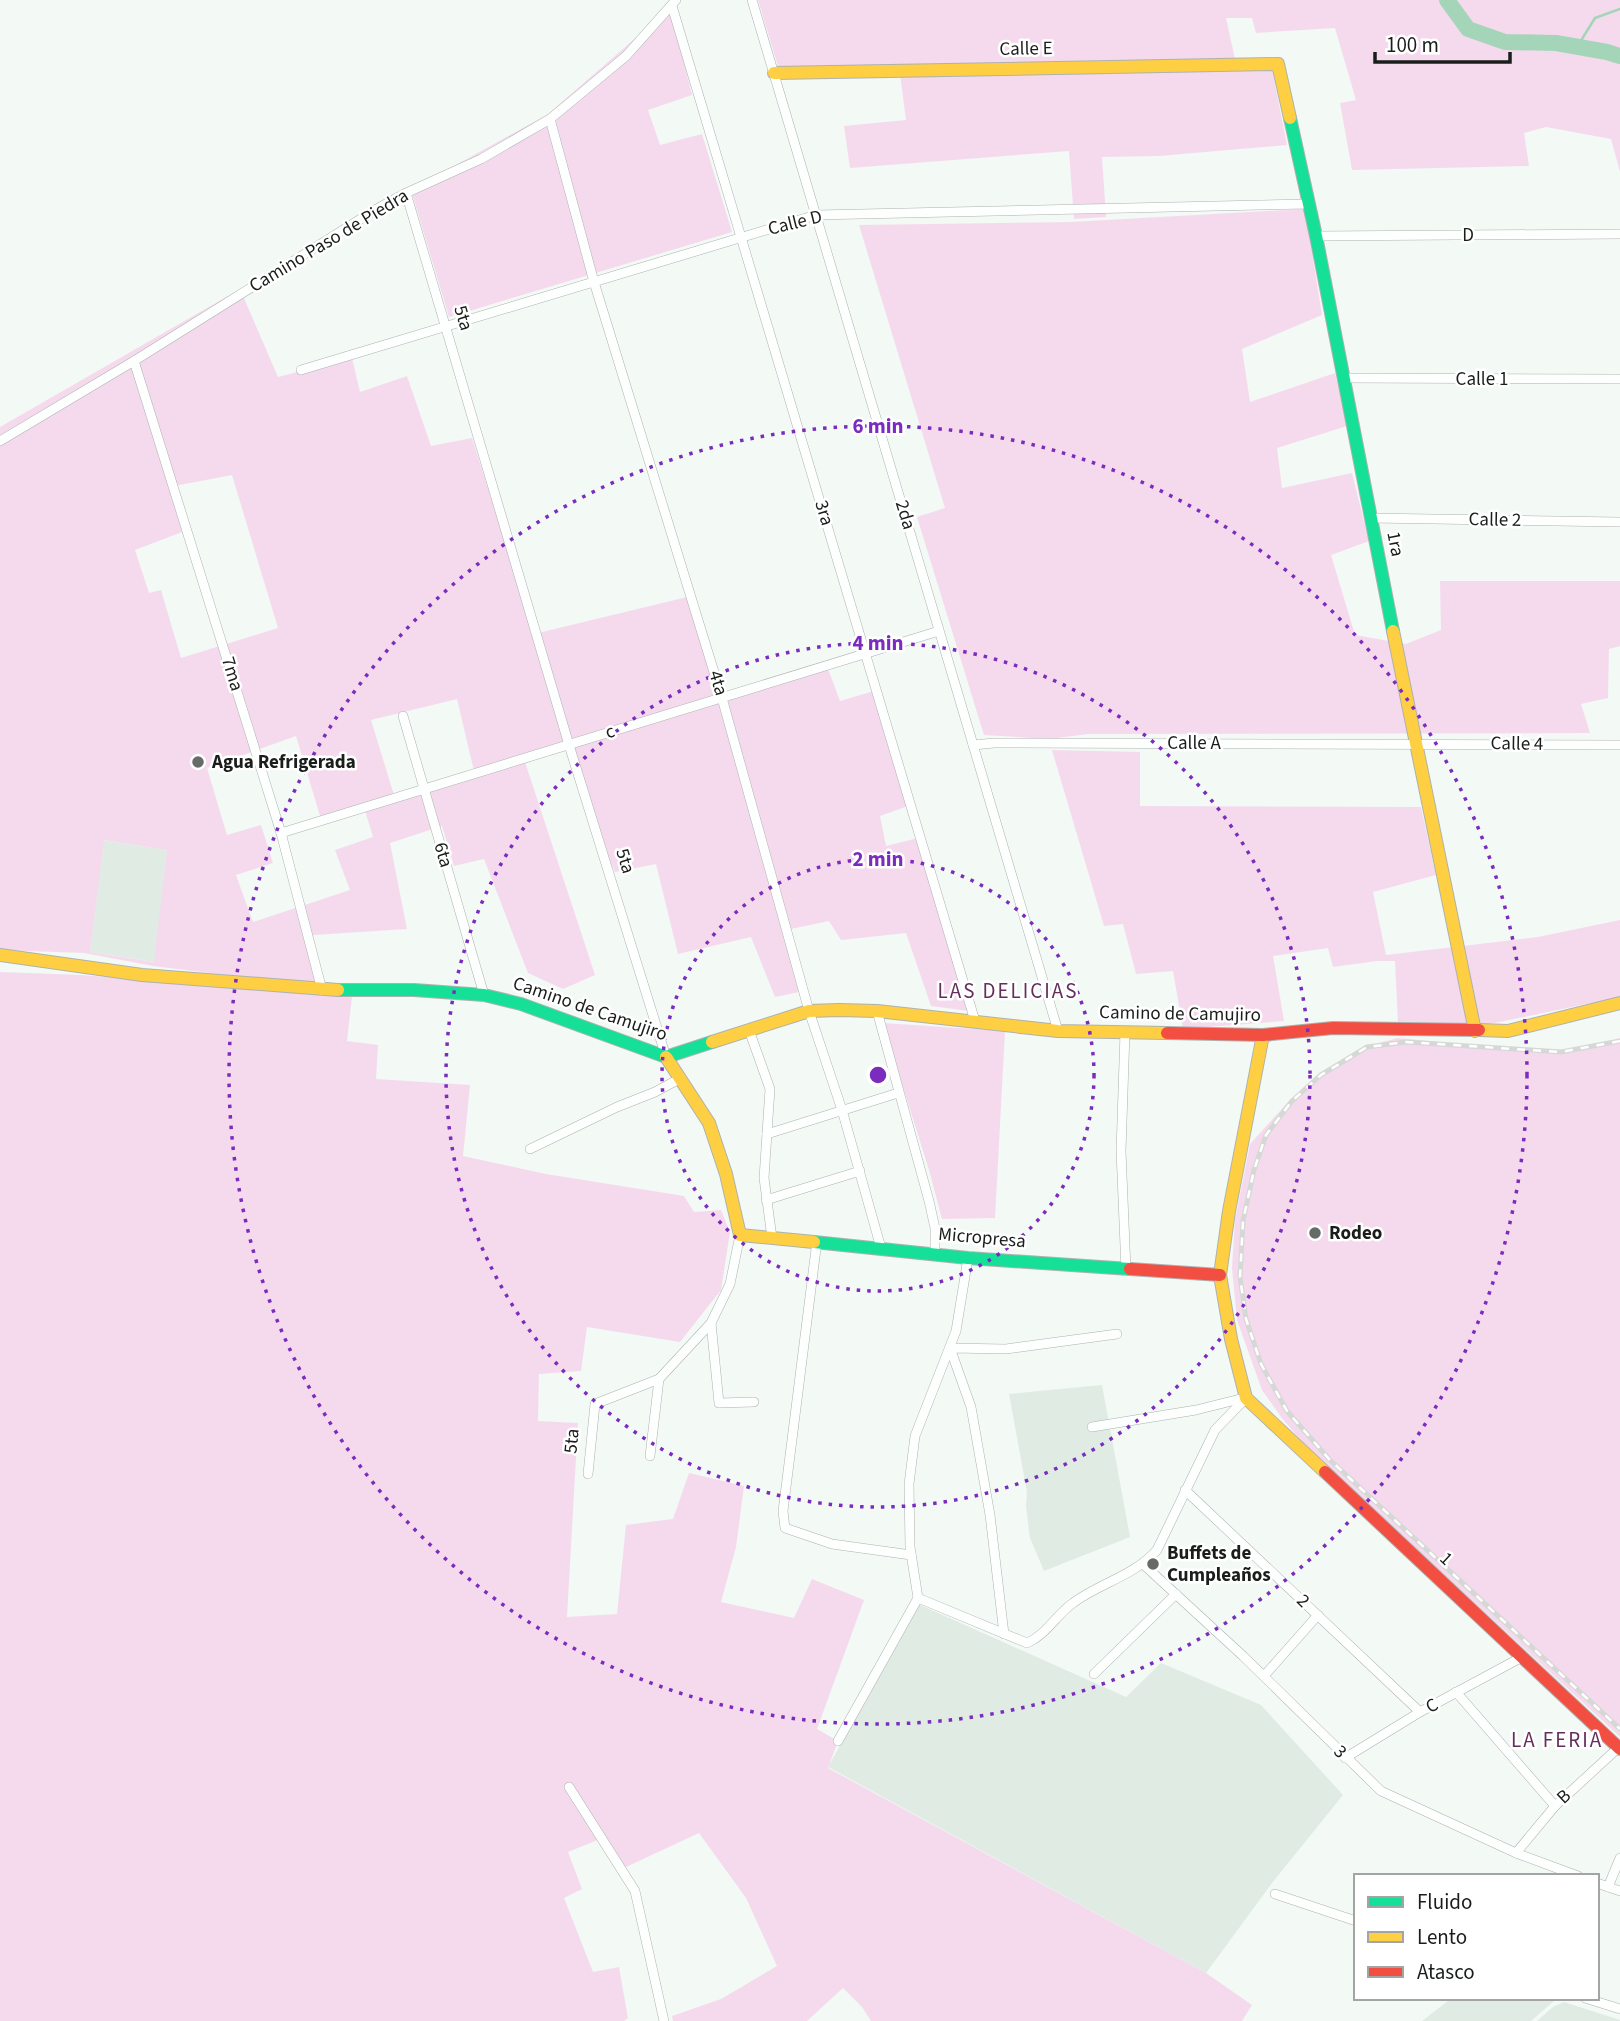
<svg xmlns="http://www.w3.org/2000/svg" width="1620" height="2021" font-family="'Source Sans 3',sans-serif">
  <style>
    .built { fill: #e0ebe4 }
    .green { fill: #f5daee; fill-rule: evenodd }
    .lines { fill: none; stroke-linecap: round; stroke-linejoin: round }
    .stream { stroke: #a5d5b8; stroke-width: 2.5 }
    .river { stroke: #a5d5b8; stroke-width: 16 }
    .street-casing { stroke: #aeb2af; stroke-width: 10 }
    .fast-casing { stroke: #aeb2af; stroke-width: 14 }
    .slow-casing { stroke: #aeb2af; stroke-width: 14 }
    .jam-casing { stroke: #aeb2af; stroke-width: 14 }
    .street { stroke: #fdfefe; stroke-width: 9 }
    .fast { stroke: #16e098; stroke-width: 12 }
    .slow { stroke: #ffcf43; stroke-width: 12 }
    .jam { stroke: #f24e42; stroke-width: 12 }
    .rail-casing { stroke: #d6d8d6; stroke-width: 5 }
    .rail { stroke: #fff; stroke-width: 2.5; stroke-dasharray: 8; stroke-linecap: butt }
    .ring { fill: none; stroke: #7b2cbf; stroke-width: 3.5; stroke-dasharray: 3.5 7 }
    .poi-dot { fill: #666b67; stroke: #fff; stroke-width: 2.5 }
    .labels { text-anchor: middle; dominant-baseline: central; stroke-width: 5; stroke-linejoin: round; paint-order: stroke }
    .street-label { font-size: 19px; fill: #1a1e1b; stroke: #fff }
    .poi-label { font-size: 19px; font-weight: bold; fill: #1a1e1b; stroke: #fff; text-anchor: start }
    .neighbourhood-label { font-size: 21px; letter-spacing: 2px; fill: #652e5b; stroke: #fff }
    .centre { fill: #7b2cbf; stroke: #fff; stroke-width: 3.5 }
    .ring-label { font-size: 21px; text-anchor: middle; font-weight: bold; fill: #7b2cbf; stroke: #fff; stroke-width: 5; stroke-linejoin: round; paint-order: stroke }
  </style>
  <rect width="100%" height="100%" fill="#f3f9f5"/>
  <g class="built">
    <path d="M103,840L167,850L155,962L90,952Z"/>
    <path d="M1102,1385L1130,1537L1044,1571L1030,1538L1026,1506L1027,1492L1009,1394Z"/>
    <path d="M918,1604L1126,1697L1161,1663L1261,1705L1343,1795L1272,1883L1206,1973L828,1767Z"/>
    <path d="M1452,1998H1551L1555,2000L1531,2021H1422Z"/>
    <path d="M1564,2002L1620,2020V2021H1537L1553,2007Z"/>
  </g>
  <g class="green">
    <path d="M758,0H1620V172L1611,139L1546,127L1524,133L1529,166L1352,170L1340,103L1356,100L1335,28L1256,33L1252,18H1226L1237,68L1272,69L1287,145L1159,156L1102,157L1106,217L1074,219L1069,151L850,168L844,126L906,120L899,66L781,76Z"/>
    <path d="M670,8L692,95L648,110L660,145L702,134L732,232L449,317L411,190L548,114Z"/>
    <path d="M1305,209L1322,315L1242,349L1250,402L1335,373L1347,426L1277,448L1282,488L1352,473L1369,541L1331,555L1355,635L1406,644L1441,630L1440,581H1620V646L1609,649L1608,698L1581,704L1590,733L1088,734L1049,739L984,735L917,517L945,508L859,225L1071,222Z"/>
    <path d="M240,289L278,377L352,358L360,392L407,376L431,446L472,438L534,634L687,597L718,701L828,669L840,701L874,691L908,806L880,816L886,846L918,838L969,1011L931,1006L906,933L841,940L829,921L786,930L799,992L775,997L751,937L678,954L656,864L615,872L601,840L573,745L525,762L595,975L563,989L528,973L484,859L454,866L442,826L390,843L407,929L313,935L324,987L153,966L84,953L0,950V427ZM232,475L278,628L181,658L161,590L149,593L135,550L182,532L169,487ZM457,699L474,771L394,795L371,720ZM296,736L320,816L363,804L373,837L335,850L350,890L253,922L236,875L273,863L261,825L227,835L207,768ZM104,840L167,850L154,962L90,952Z"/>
    <path d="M1052,750L1140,752V806L1421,807L1436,875L1373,892L1386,955L1538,937L1620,920V997L1485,1025L1398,1023L1395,961H1377L1333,967L1328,948L1273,956L1284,1021L1183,1029L1173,971L1136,974L1123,924L1104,926Z"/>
    <path d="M0,972L81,975L352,996L347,1041L378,1045L376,1079L470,1085L463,1156L546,1174L684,1196L694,1212L721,1210L730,1232L721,1290L680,1342L587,1327L581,1371L539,1374L538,1421L578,1423L567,1617L617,1614L626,1525L673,1519L689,1473L744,1486L736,1547L721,1602L794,1618L812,1579L864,1600L817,1729L838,1741L828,1768L1206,1973L1252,2005L1242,2021H871L862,2007L843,1988L807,2021H673L672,2016L721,1999L777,1966L746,1898L699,1833L626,1867L600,1839L568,1852L582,1889L564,1898L593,1972L619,1967L628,2018L624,2021H0Z"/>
    <path d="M883,1023L1005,1031L995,1218L942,1219L929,1170Z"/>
    <path d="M1398,1038L1561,1054L1620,1038V1737L1307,1448L1281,1417L1262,1390L1237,1320L1232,1268L1235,1220L1250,1144L1288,1102L1319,1073L1364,1047Z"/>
  </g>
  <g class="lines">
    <path class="stream" d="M1577,47L1595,18L1620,9"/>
    <path class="river" d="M1447,0L1468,29L1505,42L1556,43L1607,52L1620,56"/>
    <defs>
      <g id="street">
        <path d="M752,0L1058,1031"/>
        <path d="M672,6L975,1021"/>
        <path d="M550,119L594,282L722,698L809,1011L842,1110L881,1248"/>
        <path d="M406,193L569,745L666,1057"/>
        <path d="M1316,236L1620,234"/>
        <path d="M134,361L281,833L322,990"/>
        <path d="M301,370L816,215L1309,204"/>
        <path d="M1344,378L1620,379"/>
        <path d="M0,441L134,361L375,210L406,193L481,159L550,119L626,56L676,0"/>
        <path d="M1371,518L1620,522"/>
        <path d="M403,716L484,995"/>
        <path d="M973,745L994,743L1620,745"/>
        <path d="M281,833L939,631"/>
        <path d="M877,1011L929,1201L935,1228V1254"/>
        <path d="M749,1030L770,1089L764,1178L772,1238"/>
        <path d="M1125,1032L1121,1151L1126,1270"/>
        <path d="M767,1134L898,1093"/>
        <path d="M530,1149L617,1107L655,1092L681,1078"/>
        <path d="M766,1200L860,1171"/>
        <path d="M817,1241L783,1511L785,1528L832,1544L911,1555"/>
        <path d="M711,1323L719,1403L754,1402"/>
        <path d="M1092,1427L1196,1410L1244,1398"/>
        <path d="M650,1456L659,1379"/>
        <path d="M588,1474L595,1404L659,1379L711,1323L730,1284L740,1235"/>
        <path d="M1185,1490L1420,1712"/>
        <path d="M1144,1565L1243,1656L1381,1791L1516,1853L1578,1876"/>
        <path d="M918,1598L1027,1643C1046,1635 1056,1615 1073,1603C1100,1583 1134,1576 1157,1550L1215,1430L1246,1398"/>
        <path d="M1004,1634L990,1515L971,1407L950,1348L1006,1349L1117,1334"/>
        <path d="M1094,1674L1176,1594"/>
        <path d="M1264,1676L1318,1615"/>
        <path d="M1456,1692L1555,1806"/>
        <path d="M838,1741L918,1598L910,1547L909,1484L915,1436L956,1331L968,1258"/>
        <path d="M1345,1758L1420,1712L1522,1657"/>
        <path d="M569,1787L635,1891L664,2021"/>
        <path d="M1516,1853L1555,1806L1618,1748"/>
        <path d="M1597,1883L1620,1891"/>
        <path d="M1608,1887L1620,1858"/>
        <path d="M1275,1894L1356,1921"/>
        <path d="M1585,1998L1620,2009"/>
      </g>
      <g id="fast">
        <path d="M1290,118L1316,236L1393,631"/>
        <path d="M338,990H414L484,995L521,1004L666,1057L712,1042"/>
        <path d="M814,1242L968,1258L1130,1269"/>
      </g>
      <g id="slow">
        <path d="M774,73L1278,64L1290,118"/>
        <path d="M1393,631L1475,1031"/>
        <path d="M0,955L142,975L338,990"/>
        <path d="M1479,1030L1508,1031L1620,1003"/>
        <path d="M1263,1035L1229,1211L1220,1275L1231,1339L1246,1398L1325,1472"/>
        <path d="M712,1042L809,1011L839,1010L877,1011L1058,1031L1167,1033"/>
        <path d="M666,1057L709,1123L726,1174L740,1235L814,1242"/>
      </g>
      <g id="jam">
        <path d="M1167,1033L1263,1035L1333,1028L1479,1030"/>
        <path d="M1130,1269L1220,1275"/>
        <path d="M1325,1472L1620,1749"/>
      </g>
    </defs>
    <use href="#street" class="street-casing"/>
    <use href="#fast" class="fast-casing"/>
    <use href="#slow" class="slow-casing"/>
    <use href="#jam" class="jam-casing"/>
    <use href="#street" class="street"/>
    <use href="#fast" class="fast"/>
    <use href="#slow" class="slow"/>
    <use href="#jam" class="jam"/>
    <defs>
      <path id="rail" d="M1620,1041L1561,1052L1406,1042L1367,1047L1321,1075L1292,1101L1266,1135L1254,1170L1243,1221L1240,1277L1246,1319L1261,1364L1287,1411L1329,1459L1620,1729"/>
    </defs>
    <use href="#rail" class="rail-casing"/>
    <use href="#rail" class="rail"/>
  </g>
  <g class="ring">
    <circle cx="878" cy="1075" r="216"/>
    <circle cx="878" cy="1075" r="432"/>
    <circle cx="878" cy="1075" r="649"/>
  </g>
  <g class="poi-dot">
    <circle cx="198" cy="762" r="7"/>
    <circle cx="1315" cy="1233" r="7"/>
    <circle cx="1153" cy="1564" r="7"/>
  </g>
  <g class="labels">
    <g class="street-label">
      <text transform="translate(1026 49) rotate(-1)">Calle E</text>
      <text transform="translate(795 223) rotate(-14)">Calle D</text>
      <text x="1468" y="235">D</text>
      <text transform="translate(329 241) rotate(-31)">Camino Paso de Piedra</text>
      <text transform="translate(463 318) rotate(73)">5ta</text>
      <text x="1482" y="379">Calle 1</text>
      <text transform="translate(824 513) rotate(73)">3ra</text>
      <text transform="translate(905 515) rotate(73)">2da</text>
      <text transform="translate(1495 520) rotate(1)">Calle 2</text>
      <text transform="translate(1395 544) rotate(79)">1ra</text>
      <text transform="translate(232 674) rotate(73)">7ma</text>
      <text transform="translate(718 683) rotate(73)">4ta</text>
      <text transform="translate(610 732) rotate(-17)">c</text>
      <text x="1194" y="743">Calle A</text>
      <text transform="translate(1517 744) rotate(1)">Calle 4</text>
      <text transform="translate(443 855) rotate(74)">6ta</text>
      <text transform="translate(625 861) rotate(73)">5ta</text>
      <text transform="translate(590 1009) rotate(19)">Camino de Camujiro</text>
      <text transform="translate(1180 1014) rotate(1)">Camino de Camujiro</text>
      <text transform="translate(982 1238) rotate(5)">Micropresa</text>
      <text transform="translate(572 1441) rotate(-84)">5ta</text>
      <text transform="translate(1446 1559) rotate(43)">1</text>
      <text transform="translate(1303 1601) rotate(44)">2</text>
      <text transform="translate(1432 1706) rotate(-29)">C</text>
      <text transform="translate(1340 1752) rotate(45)">3</text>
      <text transform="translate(1564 1797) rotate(-43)">B</text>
    </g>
    <g class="poi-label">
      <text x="212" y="762">Agua Refrigerada</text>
      <text x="1329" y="1233">Rodeo</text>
      <text x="1167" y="1553">Buffets de<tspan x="1167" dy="22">Cumpleaños</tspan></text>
    </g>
    <g class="neighbourhood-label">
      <text x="1008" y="991">LAS DELICIAS</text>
      <text x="1557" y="1740">LA FERIA</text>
    </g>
  </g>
  <circle cx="878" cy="1075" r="10" class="centre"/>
  <g class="ring-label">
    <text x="878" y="433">6 min</text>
    <text x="878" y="650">4 min</text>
    <text x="878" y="866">2 min</text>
  </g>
  <rect x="1354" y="1874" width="245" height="126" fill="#ffffff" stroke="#a3a5a4" stroke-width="2"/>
  <rect x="1368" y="1897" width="35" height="10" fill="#16e098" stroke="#a3a5a4" stroke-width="2"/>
  <text x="1417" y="1909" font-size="21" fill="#1a1e1b">Fluido</text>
  <rect x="1368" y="1932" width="35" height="10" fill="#ffcf43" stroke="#a3a5a4" stroke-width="2"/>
  <text x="1417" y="1944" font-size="21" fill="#1a1e1b">Lento</text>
  <rect x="1368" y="1967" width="35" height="10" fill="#f24e42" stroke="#a3a5a4" stroke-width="2"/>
  <text x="1417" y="1979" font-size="21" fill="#1a1e1b">Atasco</text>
  <path d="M1375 52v10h135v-10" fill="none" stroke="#1a1e1b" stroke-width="3.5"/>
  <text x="1386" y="52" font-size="21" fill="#1a1e1b" stroke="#ffffff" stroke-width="5" paint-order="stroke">100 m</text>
</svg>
